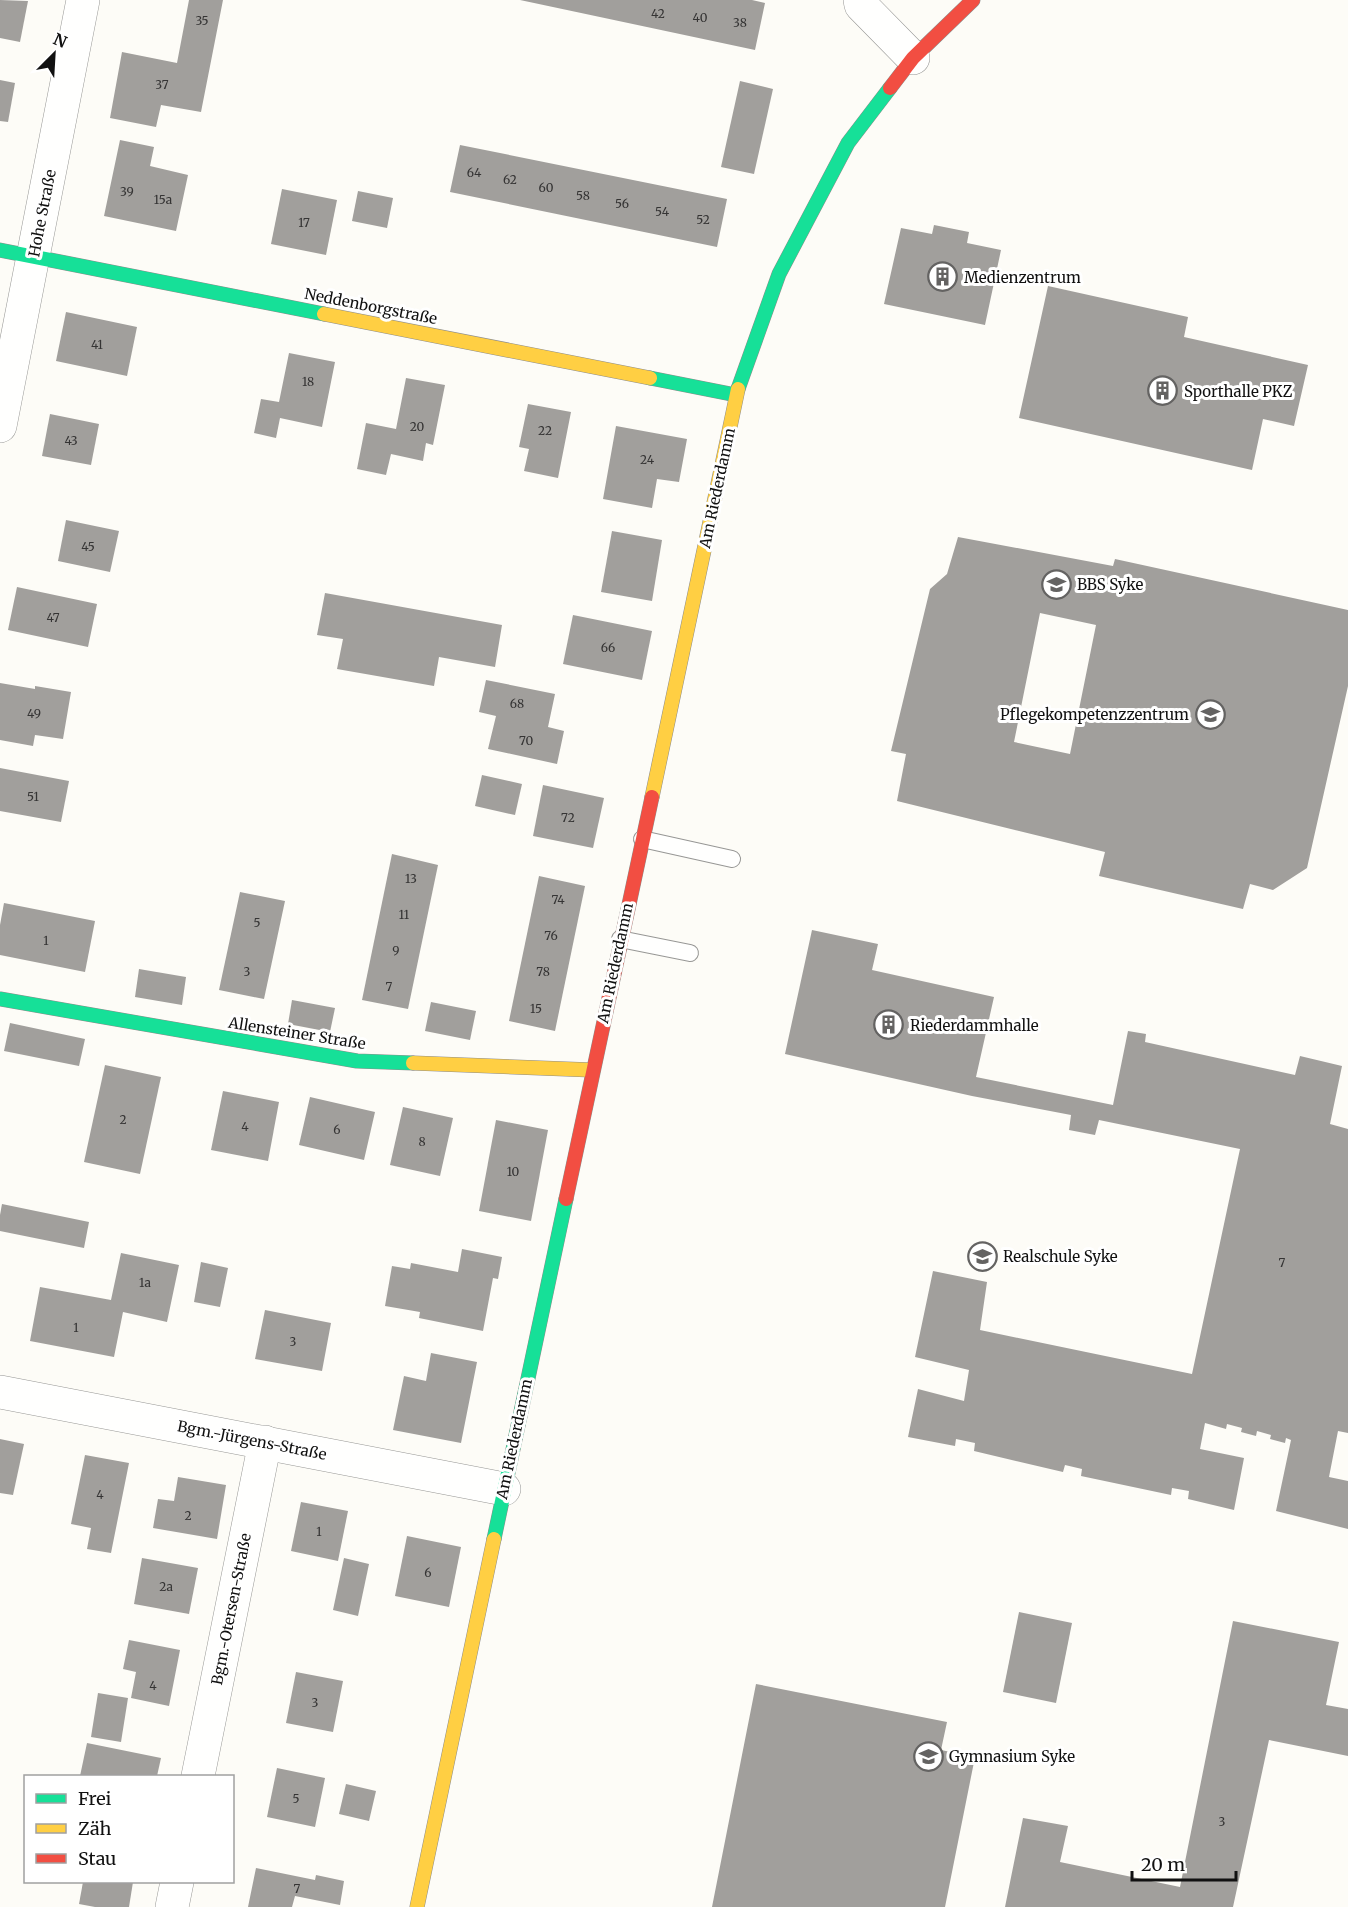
<svg xmlns="http://www.w3.org/2000/svg" width="1348" height="1907" font-family="Merriweather,serif">
  <style>
    .building { fill: #a19f9c; fill-rule: evenodd }
    .lines { fill: none; stroke-linecap: round; stroke-linejoin: round }
    .lane-casing { stroke: #979795; stroke-width: 18 }
    .street-casing { stroke: #979795; stroke-width: 34 }
    .fast-casing { stroke: #8e8d8b; stroke-width: 15 }
    .slow-casing { stroke: #8e8d8b; stroke-width: 15 }
    .jam-casing { stroke: #8e8d8b; stroke-width: 15 }
    .lane { stroke: #fffffe; stroke-width: 16 }
    .street { stroke: #fffffe; stroke-width: 33 }
    .fast { stroke: #16e098; stroke-width: 14 }
    .slow { stroke: #ffcf43; stroke-width: 14 }
    .jam { stroke: #f24e42; stroke-width: 14 }
    .labels { text-anchor: middle; dominant-baseline: central; stroke-width: 6; stroke-linejoin: round; paint-order: stroke }
    .number-label { font-size: 12px; fill: #353434 }
    .street-label { font-size: 15px; fill: #111; stroke: #fff }
    .poi-label { font-size: 15px; fill: #111; stroke: #fff; text-anchor: start }
  </style>
  <rect width="100%" height="100%" fill="#fdfcf7"/>
  <g class="building">
    <path d="M0,0L28,1L20,42L0,38Z"/>
    <path d="M189,0H223L201,112L161,105L156,127L110,118L122,52L177,63Z"/>
    <path d="M520,0H752L765,3L755,50Z"/>
    <path d="M0,80L15,83L8,122L0,121Z"/>
    <path d="M740,81L773,89L754,174L721,167Z"/>
    <path d="M120,140L154,147L150,166L188,175L176,231L104,216Z"/>
    <path d="M460,145L727,199L717,247L450,192Z"/>
    <path d="M282,189L337,200L326,255L271,244Z"/>
    <path d="M358,191L393,198L387,228L352,221Z"/>
    <path d="M934,225L969,232L967,243L1001,250L985,325L884,304L901,228L932,234Z"/>
    <path d="M1048,286L1188,317L1184,337L1308,365L1294,426L1263,419L1252,470L1019,418Z"/>
    <path d="M66,312L137,327L127,376L56,361Z"/>
    <path d="M289,353L335,362L322,427L280,418L276,438L254,433L261,399L279,402Z"/>
    <path d="M406,378L445,385L433,445L426,443L423,461L391,454L386,475L357,469L366,423L396,429Z"/>
    <path d="M528,404L571,412L558,478L524,471L529,449L519,447Z"/>
    <path d="M50,414L99,424L91,465L42,456Z"/>
    <path d="M616,426L687,439L679,482L657,479L652,508L603,499Z"/>
    <path d="M66,520L119,531L110,572L58,561Z"/>
    <path d="M612,531L662,540L652,601L601,592Z"/>
    <path d="M958,537L1113,566L1115,559L1348,610V686L1307,868L1273,890L1250,884L1243,909L1099,876L1105,852L897,801L906,754L891,751L930,589L947,574ZM1040,613L1096,625L1070,754L1014,742Z"/>
    <path d="M17,587L97,604L88,647L8,630Z"/>
    <path d="M325,593L502,625L495,667L439,657L434,686L337,669L343,639L317,635Z"/>
    <path d="M573,615L652,631L642,680L563,664Z"/>
    <path d="M486,680L555,694L548,727L564,731L557,764L488,749L496,716L479,712Z"/>
    <path d="M0,683L35,689V686L71,692L63,739L35,735L33,746L0,740Z"/>
    <path d="M0,768L69,781L61,822L0,811Z"/>
    <path d="M482,775L522,784L515,815L475,806Z"/>
    <path d="M543,785L604,798L593,848L533,836Z"/>
    <path d="M392,854L438,865L408,1009L362,1000Z"/>
    <path d="M539,876L585,886L555,1031L509,1021Z"/>
    <path d="M240,892L285,901L264,999L219,990Z"/>
    <path d="M4,903L95,921L85,972L0,955V925Z"/>
    <path d="M812,930L878,944L872,970L994,997L976,1077L1113,1105L1128,1031L1146,1034L1145,1042L1295,1075L1300,1056L1342,1066L1330,1124L1348,1129V1433L1338,1431L1329,1477L1348,1481V1529L1276,1511L1291,1440L1286,1438L1285,1443L1270,1439L1271,1435L1257,1431L1256,1436L1241,1432L1242,1428L1227,1424L1226,1429L1205,1423L1200,1449L1244,1458L1234,1510L1188,1499L1189,1491L1172,1488L1171,1495L1081,1476L1082,1469L1065,1465L1063,1472L974,1451L975,1443L956,1439L955,1446L908,1437L918,1389L964,1401L969,1370L915,1357L933,1271L987,1282L980,1330L1192,1374L1240,1149L1099,1120L1095,1135L1069,1130L1071,1115L972,1096L785,1054Z"/>
    <path d="M139,969L186,977L182,1005L135,997Z"/>
    <path d="M292,1000L335,1008L330,1032L288,1024Z"/>
    <path d="M431,1002L476,1011L470,1040L425,1031Z"/>
    <path d="M10,1023L85,1039L79,1066L4,1051Z"/>
    <path d="M105,1065L161,1077L140,1174L84,1162Z"/>
    <path d="M223,1091L279,1102L268,1161L211,1150Z"/>
    <path d="M310,1097L375,1112L364,1160L299,1145Z"/>
    <path d="M403,1107L453,1118L440,1176L390,1165Z"/>
    <path d="M496,1120L548,1130L531,1221L479,1211Z"/>
    <path d="M2,1204L89,1222L84,1248L0,1231V1215Z"/>
    <path d="M462,1249L502,1257L498,1279L493,1278L483,1331L419,1318L420,1312L385,1306L392,1266L410,1269L411,1263L458,1272Z"/>
    <path d="M121,1253L179,1265L167,1322L123,1312L114,1357L30,1341L40,1287L111,1300Z"/>
    <path d="M201,1262L228,1268L220,1307L194,1302Z"/>
    <path d="M265,1310L331,1323L322,1371L255,1359Z"/>
    <path d="M431,1353L477,1362L461,1443L393,1430L404,1376L426,1381Z"/>
    <path d="M0,1439L24,1444L13,1495L0,1493Z"/>
    <path d="M85,1455L129,1463L111,1553L87,1549L91,1528L71,1524Z"/>
    <path d="M178,1477L226,1485L217,1539L153,1528L158,1499L174,1501Z"/>
    <path d="M301,1502L348,1511L338,1561L291,1551Z"/>
    <path d="M407,1536L461,1547L449,1607L395,1596Z"/>
    <path d="M142,1558L198,1568L189,1614L134,1604Z"/>
    <path d="M344,1558L369,1564L358,1616L333,1610Z"/>
    <path d="M1019,1612L1072,1623L1056,1703L1003,1692Z"/>
    <path d="M1233,1621L1339,1642L1326,1705L1348,1709V1756L1269,1740L1233,1907H1005L1023,1818L1068,1826L1060,1862L1180,1887Z"/>
    <path d="M129,1640L180,1650L169,1706L131,1698L136,1672L123,1669Z"/>
    <path d="M296,1672L343,1681L333,1732L286,1723Z"/>
    <path d="M756,1684L947,1722L941,1750L975,1757L945,1907H712Z"/>
    <path d="M98,1693L128,1698L121,1742L91,1737Z"/>
    <path d="M87,1743L161,1758L157,1776H80Z"/>
    <path d="M277,1768L325,1778L315,1827L267,1817Z"/>
    <path d="M346,1784L376,1791L369,1821L339,1814Z"/>
    <path d="M256,1868L315,1880L316,1875L344,1881L340,1905L295,1896L292,1907H248Z"/>
    <path d="M83,1882H133L129,1907H95L79,1904Z"/>
  </g>
  <g class="lines">
    <defs>
      <g id="lane">
        <path d="M642,839L732,859"/>
        <path d="M620,939L690,953"/>
      </g>
      <g id="street">
        <path d="M860,0L861,5L913,58"/>
        <path d="M0,426L83,0"/>
        <path d="M0,1392L504,1489"/>
        <path d="M198,1776L265,1442"/>
        <path d="M172,1907L177,1882"/>
      </g>
      <g id="fast">
        <path d="M0,250L324,314"/>
        <path d="M650,378L736,395"/>
        <path d="M738,389L779,274L848,143L890,88"/>
        <path d="M0,999L357,1061L413,1063"/>
        <path d="M494,1539L566,1199"/>
      </g>
      <g id="slow">
        <path d="M324,314L650,378"/>
        <path d="M652,797L738,389"/>
        <path d="M413,1063L592,1070"/>
        <path d="M417,1907L494,1539"/>
      </g>
      <g id="jam">
        <path d="M890,88L913,58L973,0"/>
        <path d="M566,1199L652,797"/>
      </g>
    </defs>
    <use href="#lane" class="lane-casing"/>
    <use href="#street" class="street-casing"/>
    <use href="#fast" class="fast-casing"/>
    <use href="#slow" class="slow-casing"/>
    <use href="#jam" class="jam-casing"/>
    <use href="#lane" class="lane"/>
    <use href="#street" class="street"/>
    <use href="#fast" class="fast"/>
    <use href="#slow" class="slow"/>
    <use href="#jam" class="jam"/>
  </g>
  <defs>
    <symbol id="building-ring" viewBox="-11 -11 22 22"><circle r="9.5" fill="#fff" stroke="#646362" stroke-width="1.5"/><path d="M-4-6H4V6H1V3H-1V6H-4ZM-2.5-4.3h1.7v1.8h-1.7ZM.8-4.3h1.7v1.8H.8ZM-2.5-1h1.7V.8h-1.7ZM.8-1h1.7V.8H.8Z" fill="#646362"/></symbol>
    <symbol id="school-ring" viewBox="-11 -11 22 22"><circle r="9.5" fill="#fff" stroke="#646362" stroke-width="1.5"/><path d="M0-5L7-2L0 1L-7-2ZM-4 1L0 2.5L4 1V4Q0 6-4 4Z" fill="#646362"/></symbol>
  </defs>
  <g fill-rule="evenodd">
    <use href="#building-ring" x="926" y="260" width="33" height="33"/>
    <use href="#building-ring" x="1146" y="374" width="33" height="33"/>
    <use href="#school-ring" x="1040" y="568" width="33" height="33"/>
    <use href="#school-ring" x="1194" y="698" width="33" height="33"/>
    <use href="#building-ring" x="872" y="1008" width="33" height="33"/>
    <use href="#school-ring" x="966" y="1240" width="33" height="33"/>
    <use href="#school-ring" x="912" y="1740" width="33" height="33"/>
  </g>
  <g class="labels">
    <g class="number-label">
      <text x="658" y="13">42</text>
      <text x="700" y="17">40</text>
      <text x="202" y="20">35</text>
      <text x="740" y="22">38</text>
      <text x="162" y="84">37</text>
      <text x="474" y="172">64</text>
      <text x="510" y="179">62</text>
      <text x="546" y="187">60</text>
      <text x="127" y="191">39</text>
      <text x="583" y="195">58</text>
      <text x="163" y="199">15a</text>
      <text x="622" y="203">56</text>
      <text x="662" y="211">54</text>
      <text x="703" y="219">52</text>
      <text x="304" y="222">17</text>
      <text x="97" y="344">41</text>
      <text x="308" y="381">18</text>
      <text x="417" y="426">20</text>
      <text x="545" y="430">22</text>
      <text x="71" y="440">43</text>
      <text x="647" y="459">24</text>
      <text x="88" y="546">45</text>
      <text x="53" y="617">47</text>
      <text x="608" y="647">66</text>
      <text x="517" y="703">68</text>
      <text x="34" y="713">49</text>
      <text x="526" y="740">70</text>
      <text x="33" y="796">51</text>
      <text x="568" y="817">72</text>
      <text x="411" y="878">13</text>
      <text x="558" y="899">74</text>
      <text x="404" y="914">11</text>
      <text x="257" y="922">5</text>
      <text x="551" y="935">76</text>
      <text x="46" y="940">1</text>
      <text x="396" y="950">9</text>
      <text x="247" y="971">3</text>
      <text x="543" y="971">78</text>
      <text x="389" y="986">7</text>
      <text x="536" y="1008">15</text>
      <text x="123" y="1119">2</text>
      <text x="245" y="1126">4</text>
      <text x="337" y="1129">6</text>
      <text x="422" y="1141">8</text>
      <text x="513" y="1171">10</text>
      <text x="1282" y="1262">7</text>
      <text x="145" y="1282">1a</text>
      <text x="76" y="1327">1</text>
      <text x="293" y="1341">3</text>
      <text x="100" y="1494">4</text>
      <text x="188" y="1515">2</text>
      <text x="319" y="1531">1</text>
      <text x="428" y="1572">6</text>
      <text x="166" y="1586">2a</text>
      <text x="153" y="1685">4</text>
      <text x="315" y="1702">3</text>
      <text x="296" y="1798">5</text>
      <text x="1222" y="1821">3</text>
      <text x="297" y="1888">7</text>
    </g>
    <g class="street-label">
      <text transform="translate(42 213) rotate(-79)">Hohe Straße</text>
      <text transform="translate(371 306) rotate(11)">Neddenborgstraße</text>
      <text transform="translate(717 488) rotate(-78)">Am Riederdamm</text>
      <text transform="translate(615 963) rotate(-78)">Am Riederdamm</text>
      <text transform="translate(297 1033) rotate(9)">Allensteiner Straße</text>
      <text transform="translate(514 1439) rotate(-78)">Am Riederdamm</text>
      <text transform="translate(252 1440) rotate(11)">Bgm.-Jürgens-Straße</text>
      <text transform="translate(231 1609) rotate(-79)">Bgm.-Otersen-Straße</text>
    </g>
    <g class="poi-label">
      <text x="964" y="277">Medienzentrum</text>
      <text x="1184" y="391">Sporthalle PKZ</text>
      <text x="1077" y="584">BBS Syke</text>
      <text x="1189" y="714" text-anchor="end">Pflegekompetenzzentrum</text>
      <text x="910" y="1025">Riederdammhalle</text>
      <text x="1003" y="1256">Realschule Syke</text>
      <text x="949" y="1756">Gymnasium Syke</text>
    </g>
  </g>
  <rect x="24" y="1775" width="210" height="108" fill="#ffffff" stroke="#a0a0a0" stroke-width="1.5"/>
  <rect x="36" y="1794" width="30" height="9" fill="#16e098" stroke="#a0a0a0" stroke-width="1.5"/>
  <text x="78" y="1805" font-size="18" fill="#111111">Frei</text>
  <rect x="36" y="1824" width="30" height="9" fill="#ffcf43" stroke="#a0a0a0" stroke-width="1.5"/>
  <text x="78" y="1835" font-size="18" fill="#111111">Zäh</text>
  <rect x="36" y="1854" width="30" height="9" fill="#f24e42" stroke="#a0a0a0" stroke-width="1.5"/>
  <text x="78" y="1865" font-size="18" fill="#111111">Stau</text>
  <g transform="translate(54 54) rotate(24)" stroke="#ffffff" stroke-width="4.5" paint-order="stroke">
  <path d="M0-4.5L10 22L0 15L-10 22Z" fill="#111111"/>
  <text y="-9" font-size="16" font-weight="bold" text-anchor="middle" fill="#111111">N</text>
  </g>
  <path d="M1132 1871v9h104v-9" fill="none" stroke="#111111" stroke-width="3"/>
  <text x="1141" y="1871" font-size="18" fill="#111111" stroke="#ffffff" stroke-width="4.5" paint-order="stroke">20 m</text>
</svg>
